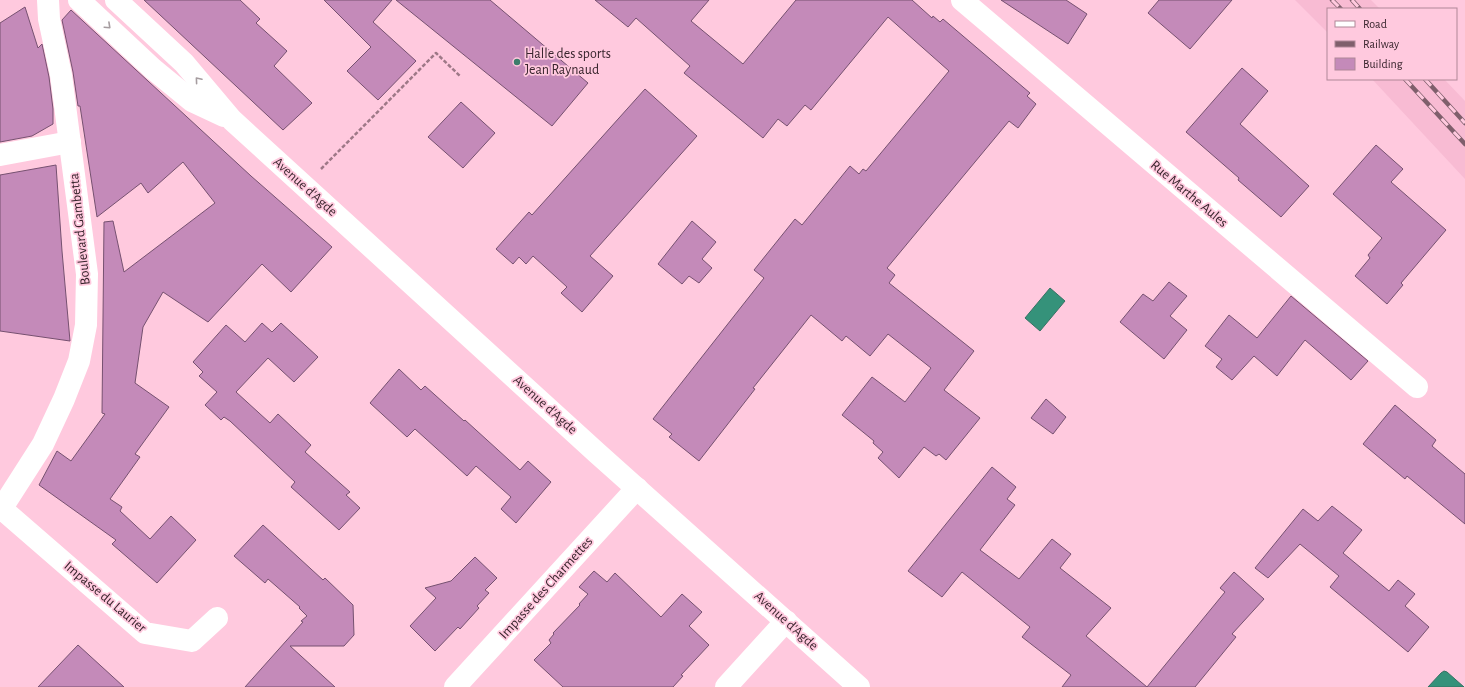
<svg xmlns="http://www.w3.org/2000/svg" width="1465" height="687" font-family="'Alegreya Sans',sans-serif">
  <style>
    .built { fill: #f8bbd3 }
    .water { fill: #35927a; stroke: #367163 }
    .building { fill: #c48ab9; stroke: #765170 }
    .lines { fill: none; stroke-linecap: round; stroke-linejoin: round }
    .path { stroke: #9e7887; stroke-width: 2.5; stroke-dasharray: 4 2; stroke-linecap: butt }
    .minor { stroke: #fff; stroke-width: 22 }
    .tertiary { stroke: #fff; stroke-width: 22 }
    .secondary { stroke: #fff; stroke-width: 22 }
    .rail-casing { stroke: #7f5f6c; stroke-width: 4.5 }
    .rail { stroke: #ffc9de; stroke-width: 3; stroke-dasharray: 9; stroke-linecap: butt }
    .oneway { stroke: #a69da0 }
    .poi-dot { fill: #3d7d6b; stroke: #ffc9de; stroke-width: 1.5 }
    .labels { text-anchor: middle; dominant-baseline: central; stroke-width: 3.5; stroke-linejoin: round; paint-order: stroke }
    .poi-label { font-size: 14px; fill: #39252d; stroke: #ffc9de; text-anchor: start }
    .street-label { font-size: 14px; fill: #39252d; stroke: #ffc9de }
  </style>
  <rect width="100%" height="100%" fill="#ffc9de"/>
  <g class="built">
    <path d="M1295,0H1371L1380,9H1328V33Z"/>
    <path d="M1372,79H1444L1465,101V179Z"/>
  </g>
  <g class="water">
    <path d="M1050,288L1065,301L1040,331L1025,318Z"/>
    <path d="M1444,671L1447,672L1464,687H1428L1441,673Z"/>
  </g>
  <g class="building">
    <path d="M144,0H240L260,19L256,23L287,51L274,66L312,103L283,130Z"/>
    <path d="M324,0H392L373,22L416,61L378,100L347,71L371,47Z"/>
    <path d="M396,0H490L588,83L552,126Z"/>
    <path d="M595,0H709L691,21L743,64L796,0H912L932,18L933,16L940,22L943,19L1030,93L1027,96L1036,104L1018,128L1009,121L887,268L895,275L889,283L974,351L944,390L980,418L946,460L939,454L936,456L924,447L899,478L878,458L883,452L873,443L874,441L842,415L872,377L905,402L931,368L888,334L870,356L846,336L842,341L811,315L753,388L755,389L699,461L669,437L672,434L653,419L764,278L754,270L795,219L802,225L850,166L859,174L863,169L866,171L949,71L888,17L811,110L805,105L787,126L778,119L763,138L684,73L690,66L636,18L628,27Z"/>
    <path d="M1001,0H1066L1087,14L1068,44Z"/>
    <path d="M1159,0H1232L1190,49L1148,13Z"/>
    <path d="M25,7L38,48L42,44L49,77L53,109V124L32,136L0,142V23Z"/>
    <path d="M71,10L251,176L332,247L291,292L262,264L208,322L163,292L143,327L135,383L169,407L135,454L140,457L110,499L122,507L120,511L150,539L171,516L196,540L157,583L112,544L116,540L39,485L57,451L71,461L105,414L102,413L104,222L113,221L124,272L215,203L183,162L148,193L141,183L97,217L80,106H78L73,72L62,20Z"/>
    <path d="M1242,68L1268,91L1240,124L1309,186L1281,217L1238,180L1239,178L1186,132Z"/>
    <path d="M645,89L697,136L590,256L613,276L582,312L561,293L567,287L533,256L526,264L519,257L513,264L496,249L529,212L532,215Z"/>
    <path d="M461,102L495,133L463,168L428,137Z"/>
    <path d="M1376,145L1403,169L1391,182L1446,230L1401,283L1403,285L1387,304L1355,276L1370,258L1368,255L1382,238L1333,194Z"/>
    <path d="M56,165L62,251L70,341L0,331V175Z"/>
    <path d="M692,221L716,242L702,259L712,268L699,283L689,276L682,284L658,264Z"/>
    <path d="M1169,282L1187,296L1170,316L1187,330L1164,359L1120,322L1143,294L1153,301Z"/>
    <path d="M1291,296L1368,361L1351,380L1305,340L1277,376L1254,356L1232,380L1216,367L1222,359L1205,346L1229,315L1257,338Z"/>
    <path d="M262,323L272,332L281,323L318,357L294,382L268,358L236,392L270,423L278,414L311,445L305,452L350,492L346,495L360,508L339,530L291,487L295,482L230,421L224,417L221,420L205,405L217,392L199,376L203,372L193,362L226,325L245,342Z"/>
    <path d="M399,369L421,390L425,386L464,421L465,420L520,470L528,461L551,482L516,523L501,509L511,497L476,466L467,476L415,429L407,437L370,403Z"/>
    <path d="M1046,399L1066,417L1053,434L1031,418Z"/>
    <path d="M1395,405L1436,440L1432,446L1465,474V524L1407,476L1405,479L1363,444Z"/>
    <path d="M992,467L1016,487L1007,499L1015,505L980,550L1019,579L1052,539L1071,554L1060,568L1111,608L1086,636L1147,687L1225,592L1220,588L1234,572L1264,599L1232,634L1236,637L1195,687H1062L1071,675L1022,637L1030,627L962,572L942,597L908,571Z"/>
    <path d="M1332,506L1362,530L1343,553L1389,591L1398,580L1415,594L1405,606L1429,627L1408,652L1330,587L1339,576L1300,544L1268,578L1255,568L1303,509L1318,521Z"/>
    <path d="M263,525L323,580L325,578L353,605L354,635L344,646H290L335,687H245L303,622L301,621L307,616L299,608L300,607L268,579L265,583L234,556Z"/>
    <path d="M475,557L497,578L485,590L489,593L477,606L479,608L460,629L458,627L435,651L410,626L436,598L425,588L451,581Z"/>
    <path d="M594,571L607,582L615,573L661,617L682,594L702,612L689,626L709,645L681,675L683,676L673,687H563L534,660L551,643L549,640L554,634L553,633L580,605L579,604L588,594L579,587Z"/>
    <path d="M78,645L124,687H38Z"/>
  </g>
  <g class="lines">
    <path class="path" d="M321,169L436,53L460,76"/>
    <g class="minor">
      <path d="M962,0L1417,387"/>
      <path d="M0,155L70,142"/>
      <path d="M2,509L145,633L192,641L217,618"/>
      <path d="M455,687L637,488"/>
      <path d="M726,687L786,621"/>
    </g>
    <path class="tertiary" d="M0,511L43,444L64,399L79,361L86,325L87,274L61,75L49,19L48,0"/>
    <g class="secondary">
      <path d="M79,0L153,69L192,101L224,116"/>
      <path d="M116,0L184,63L232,120L597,453L859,687"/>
    </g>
    <defs>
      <g id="rail">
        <path d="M1332,0L1341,9"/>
        <path d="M1352,0L1360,9"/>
        <path d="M1405,79L1465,144"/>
        <path d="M1425,79L1465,123"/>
      </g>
    </defs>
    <use href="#rail" class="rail-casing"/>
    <use href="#rail" class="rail"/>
  </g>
  <defs><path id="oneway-chevron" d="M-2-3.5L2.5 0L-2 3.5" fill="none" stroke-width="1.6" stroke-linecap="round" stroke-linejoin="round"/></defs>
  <g class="oneway">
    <use href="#oneway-chevron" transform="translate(108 26) rotate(43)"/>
    <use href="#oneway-chevron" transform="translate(198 80) rotate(-130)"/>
  </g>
  <circle class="poi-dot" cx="517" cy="62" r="4"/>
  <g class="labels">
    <g class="poi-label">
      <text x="525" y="54">Halle des sports<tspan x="525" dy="16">Jean Raynaud</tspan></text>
    </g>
    <g class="street-label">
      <text transform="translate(305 187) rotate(42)">Avenue d'Agde</text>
      <text transform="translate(1189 194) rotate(40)">Rue Marthe Aules</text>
      <text transform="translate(80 229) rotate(-96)">Boulevard Gambetta</text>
      <text transform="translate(545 405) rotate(42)">Avenue d'Agde</text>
      <text transform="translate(546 588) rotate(-48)">Impasse des Charmettes</text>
      <text transform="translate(105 597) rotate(40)">Impasse du Laurier</text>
      <text transform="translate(786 621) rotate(42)">Avenue d'Agde</text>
    </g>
  </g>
  <rect x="1327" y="8" width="130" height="72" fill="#ffc9de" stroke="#b08797"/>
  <rect x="1335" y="21" width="20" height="6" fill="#ffffff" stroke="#b08797"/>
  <text x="1363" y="28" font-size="12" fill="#39252d">Road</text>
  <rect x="1335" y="41" width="20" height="6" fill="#7f5f6c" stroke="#b08797"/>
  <text x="1363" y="48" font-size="12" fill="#39252d">Railway</text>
  <rect x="1335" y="58" width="20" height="12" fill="#c48ab9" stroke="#b08797"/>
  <text x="1363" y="68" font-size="12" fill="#39252d">Building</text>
</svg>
